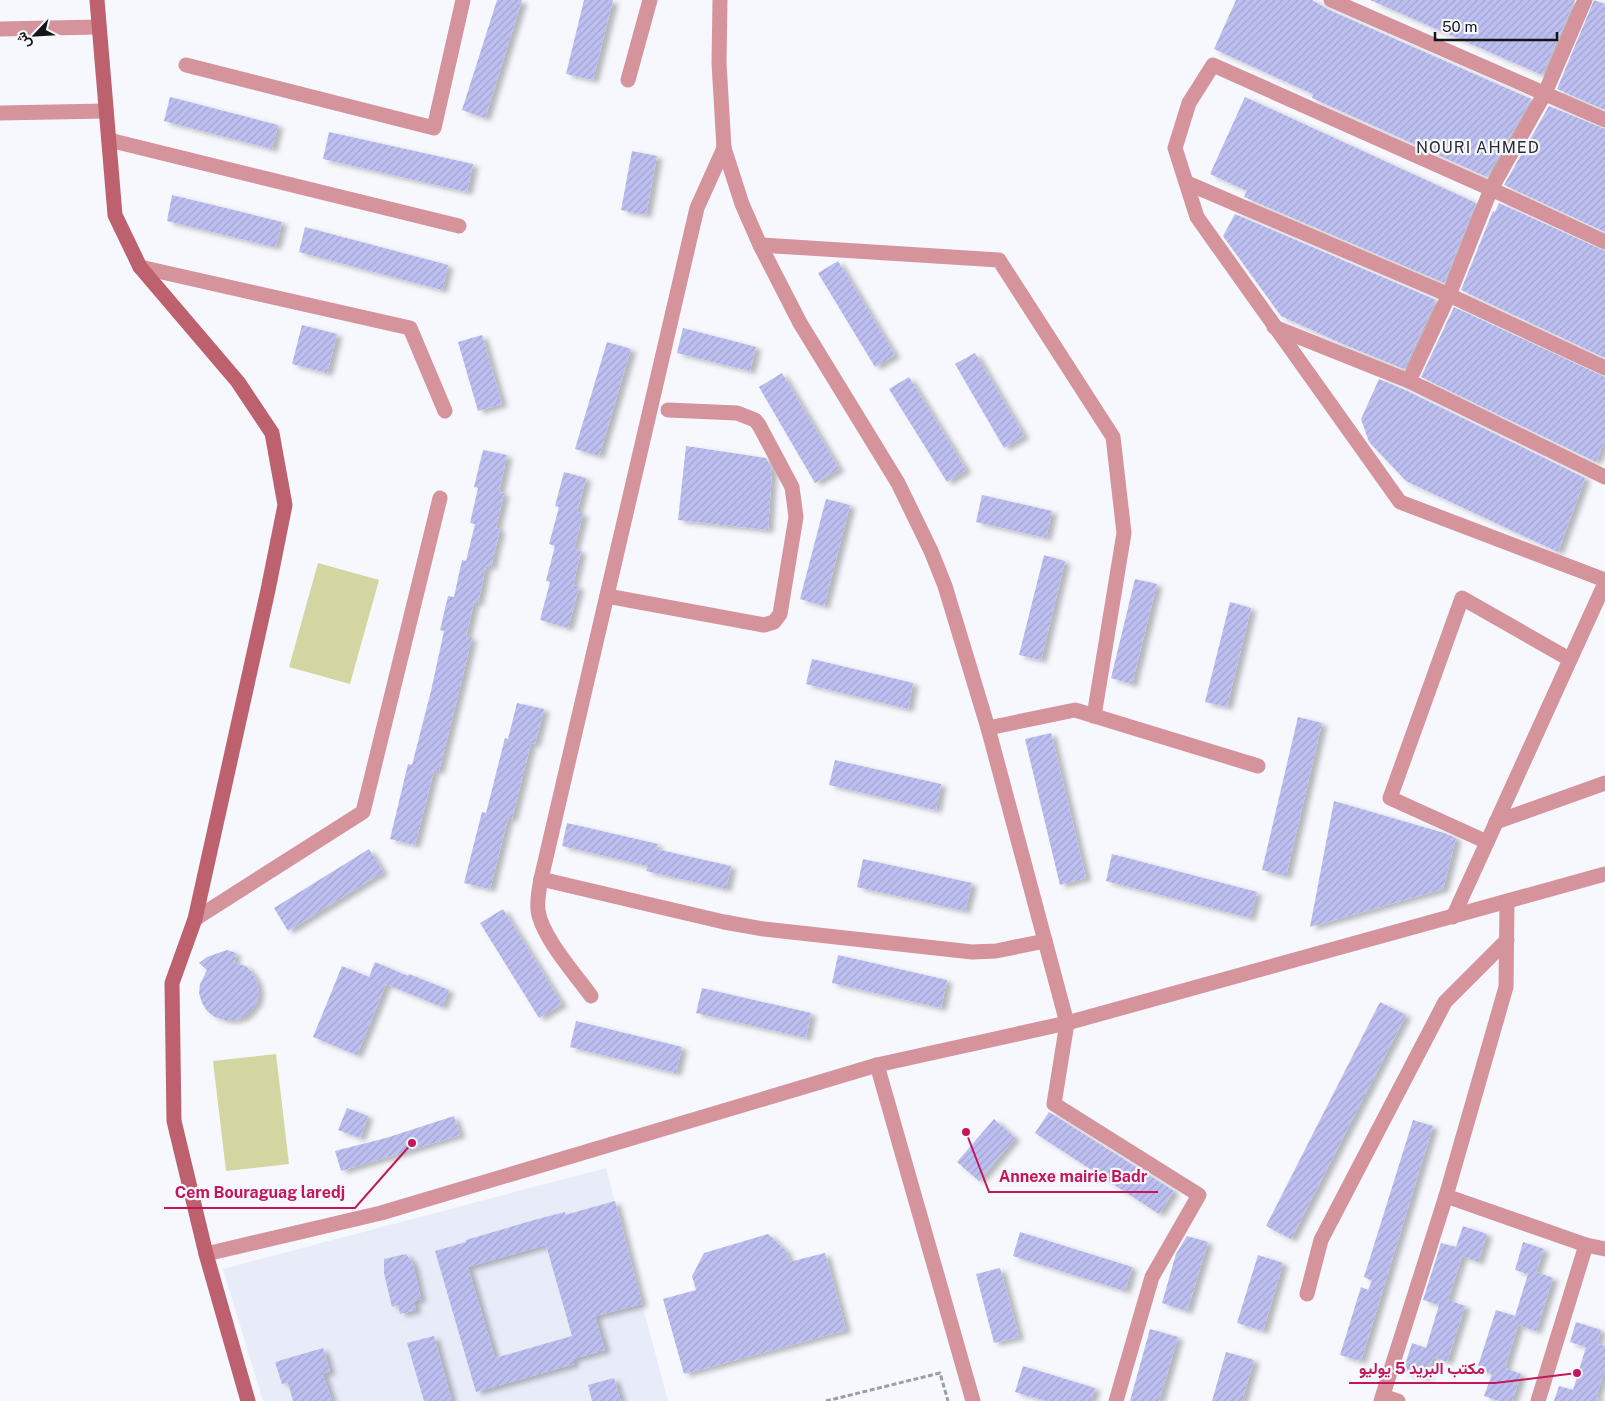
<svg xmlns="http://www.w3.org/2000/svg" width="1605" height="1401" font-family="'Public Sans',Vazirmatn,sans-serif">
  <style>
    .built { fill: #e8ecf9 }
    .pitch { fill: #d3d6a0 }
    .building { fill: url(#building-hatch); fill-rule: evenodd; filter: url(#shadow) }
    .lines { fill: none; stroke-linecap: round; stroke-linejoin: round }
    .path { stroke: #9c9ea2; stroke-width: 3; stroke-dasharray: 5 2.5; stroke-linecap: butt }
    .minor { stroke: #d5949b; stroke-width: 15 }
    .secondary { stroke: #be616f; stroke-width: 15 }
    .labels { text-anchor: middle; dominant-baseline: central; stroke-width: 4.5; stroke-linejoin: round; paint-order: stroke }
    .neighbourhood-label { font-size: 16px; letter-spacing: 1px; fill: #2a2c30; stroke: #f6f8fe }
    .leader { fill: none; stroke: #c2185b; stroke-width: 2 }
    .callout-dot { fill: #c2185b; stroke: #f6f8fe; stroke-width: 2 }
    .callout-label { font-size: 16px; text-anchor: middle; font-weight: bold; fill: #c2185b; stroke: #f6f8fe; stroke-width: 4.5; stroke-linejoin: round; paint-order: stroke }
  </style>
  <defs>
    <pattern id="building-hatch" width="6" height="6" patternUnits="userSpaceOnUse" patternTransform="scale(1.25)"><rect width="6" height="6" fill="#bdbff1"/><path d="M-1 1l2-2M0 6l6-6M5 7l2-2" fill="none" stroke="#a2a3ce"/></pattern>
    <filter id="shadow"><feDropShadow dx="5.5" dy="3" stdDeviation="2.5" flood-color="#0004"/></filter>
  </defs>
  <rect width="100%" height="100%" fill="#f6f8fe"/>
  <path class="built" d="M606,1168L668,1401H263L223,1269Z"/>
  <g class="pitch">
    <path d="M318,563L379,580L350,684L289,667Z"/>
    <path d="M276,1054L289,1164L226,1171L213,1061Z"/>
  </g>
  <g class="building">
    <path d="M497,0H522L485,118L462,110Z"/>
    <path d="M584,0H613L593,80L566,74Z"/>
    <path d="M1236,0H1312L1327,9L1531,99L1487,177L1312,98L1313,94L1214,49Z"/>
    <path d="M1370,0H1575L1542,75Z"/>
    <path d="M1594,0L1605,4V110L1557,89Z"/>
    <path d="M170,97L278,125L272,149L164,121Z"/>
    <path d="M1245,97L1476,203L1444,283L1244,197L1247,191L1210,174Z"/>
    <path d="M1549,106L1605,129V232L1504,185Z"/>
    <path d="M329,132L473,164L467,192L323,159Z"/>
    <path d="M632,151L657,156L646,215L621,210Z"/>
    <path d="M172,195L282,222L276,246H270L167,221Z"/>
    <path d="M1499,203L1605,251V358L1461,290L1493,211L1495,212Z"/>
    <path d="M1235,214L1436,300L1404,369L1343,344L1281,316L1223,236Z"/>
    <path d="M305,227L448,265L442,290L299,252Z"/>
    <path d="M838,261L895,355L875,367L818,273Z"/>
    <path d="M1454,307L1605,377V440L1596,462L1421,377Z"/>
    <path d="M302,325L337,334L327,373L292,364Z"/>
    <path d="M683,328L756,347L750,371L677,353Z"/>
    <path d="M482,335L502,404L478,411L458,342Z"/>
    <path d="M607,342L631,349L599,456L575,449Z"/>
    <path d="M975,353L1024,436L1004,448L955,364Z"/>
    <path d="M782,373L839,469L815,483L759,387Z"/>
    <path d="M909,377L966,470L947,482L889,389Z"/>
    <path d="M1379,379L1405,390L1585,478L1558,552L1406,481L1369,442L1361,419Z"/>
    <path d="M686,446L766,458L772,470L768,530L678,520Z"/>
    <path d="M483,450L507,455L499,492L504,493L496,528L500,529L491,567L486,566L478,603L474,602L466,637H472L463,675L439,771L434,770L415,845L390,839L408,764L412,765L431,691L444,631L440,630L448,596L454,597L462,560L466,561L475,524L470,523L478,488L474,487Z"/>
    <path d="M564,472L586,478L577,512L583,514L574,549L581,551L573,585L579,587L568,628L540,620L550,582L546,581L555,546L549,544L559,507L555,506Z"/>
    <path d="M982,495L1052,511L1046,538L976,522Z"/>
    <path d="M826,499L850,505L824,606L800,599Z"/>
    <path d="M1044,555L1065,561L1041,660L1019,655Z"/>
    <path d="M1135,579L1157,584L1132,684L1111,678Z"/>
    <path d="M1230,602L1251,608L1227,707L1205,702Z"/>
    <path d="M812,659L913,683L908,709L806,684Z"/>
    <path d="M517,703L544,709L535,744L531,743L512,819L508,818L490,889L464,883L482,812L486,813L505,738L508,739Z"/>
    <path d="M1298,717L1322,723L1286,876L1262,870Z"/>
    <path d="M1051,733L1086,878L1060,885L1025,739Z"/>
    <path d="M835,760L941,784L936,810L829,785Z"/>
    <path d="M1334,801L1444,833L1456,838L1443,889L1310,927Z"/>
    <path d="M567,823L658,844L656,849L731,866L726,889L646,871L648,866L562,846Z"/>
    <path d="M369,849L383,872L288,931L274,908Z"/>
    <path d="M1112,854L1257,892L1250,918L1106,881Z"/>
    <path d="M863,859L972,883L965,911L857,887Z"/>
    <path d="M503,909L562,1004L539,1018L480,923Z"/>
    <path d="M227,950L236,953L234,963L246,966L252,973L257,982L259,992L257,1002L251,1010L244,1017L235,1020H225L215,1017L207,1011L202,1003L199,993L200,984L207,970L199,963L207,957Z"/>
    <path d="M838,955L947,980L941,1008L832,983Z"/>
    <path d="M375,962L408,976L409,974L449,990L442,1007L386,984L357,1055L313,1037L342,966L369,977Z"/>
    <path d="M702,988L811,1013L806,1038L696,1013Z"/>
    <path d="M1380,1002L1406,1015L1291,1239L1266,1226Z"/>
    <path d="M576,1021L682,1047L676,1073L570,1047Z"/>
    <path d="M347,1108L368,1116L360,1138L338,1130Z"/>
    <path d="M1049,1112L1174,1191L1159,1214L1035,1133Z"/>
    <path d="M454,1116L460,1135L341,1171L335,1151L386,1138Z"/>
    <path d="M994,1119L1015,1138L979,1181L957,1162Z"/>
    <path d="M1413,1120L1433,1126L1361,1361L1340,1355L1361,1287L1368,1290L1372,1281L1364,1277Z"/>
    <path d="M615,1201L642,1304L595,1316L605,1350L573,1359L574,1364L476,1392L435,1251L466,1242V1240L534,1220L565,1212V1215ZM546,1245L572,1336L495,1358L468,1267Z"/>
    <path d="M1463,1226L1487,1234L1478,1262L1462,1256L1448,1300L1465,1306L1447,1362L1433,1357L1426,1378L1403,1371L1412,1343L1426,1348L1439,1305L1423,1300L1441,1243L1456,1247Z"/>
    <path d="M1020,1232L1132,1267L1125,1291L1013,1256Z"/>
    <path d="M768,1234L786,1251L789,1262L825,1253L846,1330L684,1374L663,1299L696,1290L692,1276L704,1253Z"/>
    <path d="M1187,1236L1208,1242L1187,1311L1162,1303L1176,1254Z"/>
    <path d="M1523,1242L1544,1249L1536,1272L1553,1278L1536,1331L1518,1325L1505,1368L1521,1374L1512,1401H1499L1484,1396L1492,1374L1477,1369L1496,1310L1515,1316L1528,1274L1515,1270Z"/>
    <path d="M406,1254L413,1264L421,1299L414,1301L416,1310L400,1314L398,1305L392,1307L384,1273V1259Z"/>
    <path d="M1258,1255L1283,1263L1263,1331L1237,1323Z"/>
    <path d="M1000,1268L1019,1337L994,1343L976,1274Z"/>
    <path d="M1576,1322L1601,1330L1597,1344L1605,1346V1369L1596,1397L1599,1398L1598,1401H1554L1559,1386L1573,1390L1586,1347L1570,1342Z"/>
    <path d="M1150,1329L1178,1337L1159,1401H1130Z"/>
    <path d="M434,1336L452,1401H424L407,1343Z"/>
    <path d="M323,1348L330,1371L323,1374L332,1401H293L288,1383L282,1384L275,1362Z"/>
    <path d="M1226,1352L1254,1360L1242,1401H1212Z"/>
    <path d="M1023,1366L1095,1388L1091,1401H1046L1015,1392Z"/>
    <path d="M614,1378L621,1401H592L588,1385Z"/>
  </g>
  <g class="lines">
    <path class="path" d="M826,1401L940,1373L948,1401"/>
    <g class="minor">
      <path d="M720,0L719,63L724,148L742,204L760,245L800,323L898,483L931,551L945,586L988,728L1067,1023L1054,1104L1199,1195L1152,1277L1116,1401"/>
      <path d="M1331,0L1605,120"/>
      <path d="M0,29L99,27"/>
      <path d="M186,65L434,128L463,0"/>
      <path d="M628,80L650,0"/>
      <path d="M0,113L106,111"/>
      <path d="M109,140L459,226"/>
      <path d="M1187,183L1449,295L1605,368"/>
      <path d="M1605,242L1491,189L1213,65L1189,103L1175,148L1197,217L1400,502L1605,580"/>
      <path d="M760,245L999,260L1113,437L1124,533L1094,716"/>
      <path d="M140,267L410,328L445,411"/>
      <path d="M1274,327L1409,381L1605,477"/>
      <path d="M1409,381L1449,295L1491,189L1545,93L1585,0"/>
      <path d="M607,596L764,625L774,622L780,614L796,517L792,487L759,425L755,420L737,413L668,410"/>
      <path d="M988,728L1075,710L1258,766"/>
      <path d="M1496,822L1605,783"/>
      <path d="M1487,842L1390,798L1462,598L1569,659"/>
      <path d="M541,879L724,922L764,929L972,952L996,951L1045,941"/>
      <path d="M1453,917L1605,583"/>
      <path d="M195,919L363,812L440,498"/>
      <path d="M591,996C576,975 541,936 538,910C537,900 539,889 541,879L697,208L724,148"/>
      <path d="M877,1065L973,1401"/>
      <path d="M1446,1196L1586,1245L1605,1249"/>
      <path d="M206,1254L381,1213L877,1065L1067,1023L1605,874"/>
      <path d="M1307,1294L1321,1240L1445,1002L1507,940"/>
      <path d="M1383,1396L1398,1401"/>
      <path d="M1381,1401L1446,1196L1506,987L1507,902"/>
      <path d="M1538,1401L1586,1245"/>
    </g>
    <path class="secondary" d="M97,0L115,215L140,267L238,382L272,433L285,505L268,590L195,919L172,983L174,1121L206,1254L248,1401"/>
  </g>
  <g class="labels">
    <g class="neighbourhood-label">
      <text x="1478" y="147">NOURI AHMED</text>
    </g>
  </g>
  <path class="leader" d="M966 1132L989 1192H1158M412 1143L355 1208H164M1577 1373L1495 1383H1349"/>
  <g class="callout-dot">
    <circle cx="966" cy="1132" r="5"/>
    <circle cx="412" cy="1143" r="5"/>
    <circle cx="1577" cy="1373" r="5"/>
  </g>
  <g class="callout-label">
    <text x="1073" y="1182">Annexe mairie Badr</text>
    <text x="260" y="1198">Cem Bouraguag laredj</text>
    <text x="1422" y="1374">مكتب البريد 5 يوليو</text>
  </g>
  <g transform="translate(35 35) rotate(245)" stroke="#f6f8fe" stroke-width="4" paint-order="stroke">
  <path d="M0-4L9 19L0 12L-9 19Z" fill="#141517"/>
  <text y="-8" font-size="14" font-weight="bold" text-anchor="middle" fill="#141517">ش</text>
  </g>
  <path d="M1435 32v8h122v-8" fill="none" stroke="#141517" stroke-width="2.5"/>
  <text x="1442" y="32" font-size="15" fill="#141517" stroke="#f6f8fe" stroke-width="4" paint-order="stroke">50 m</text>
</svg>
